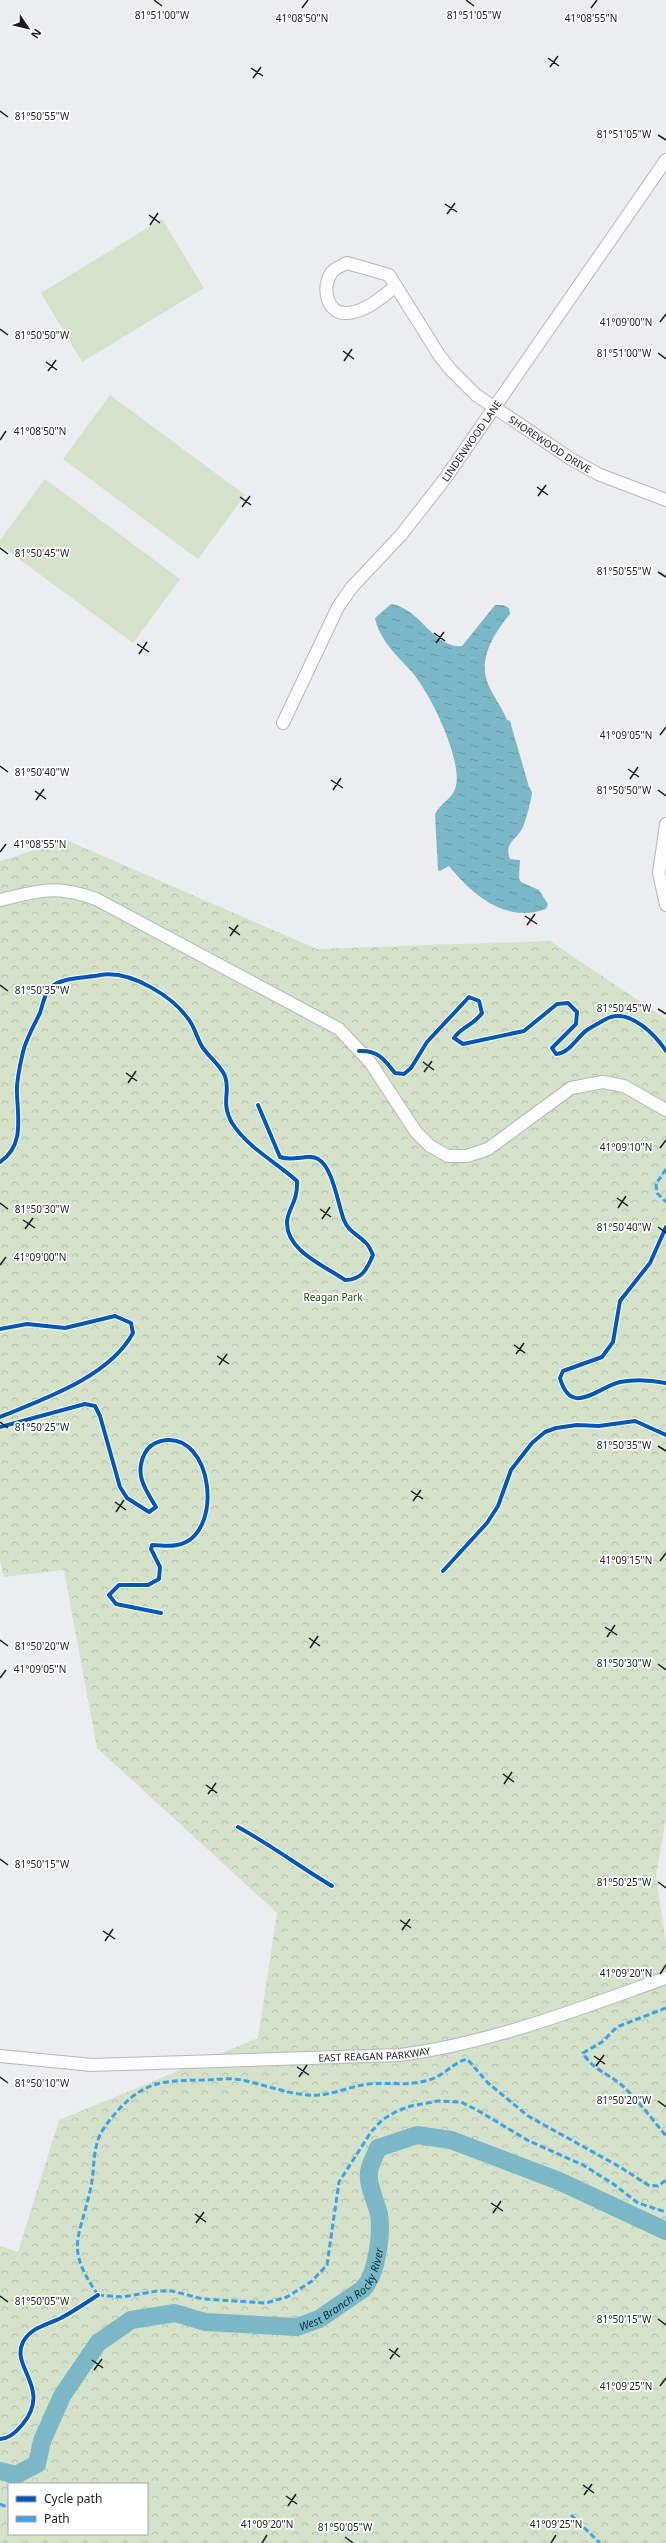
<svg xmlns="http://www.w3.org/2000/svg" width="666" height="2543" font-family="'Noto Sans',sans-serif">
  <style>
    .grass { fill: #d3e2c9 }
    .park { fill: url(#park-crowns); fill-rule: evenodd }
    .water { fill: url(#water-ripples) }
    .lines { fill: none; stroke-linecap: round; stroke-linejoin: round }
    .river { stroke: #7ab8c7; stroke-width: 18 }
    .minor-casing { stroke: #b6b7b9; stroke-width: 14 }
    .minor { stroke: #fcfcfd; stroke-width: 12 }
    .quiet { stroke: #3da2ea; stroke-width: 3; stroke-dasharray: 6 3; stroke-linecap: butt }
    .cycleway-casing { stroke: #fff; stroke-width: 6 }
    .cycleway { stroke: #0057b8; stroke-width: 4 }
    .ticks { fill: none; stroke: #1d1e20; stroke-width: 1.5 }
    .labels { text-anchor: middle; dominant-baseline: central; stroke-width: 3.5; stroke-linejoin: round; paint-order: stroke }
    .street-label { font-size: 10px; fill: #1d1e20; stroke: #fff }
    .park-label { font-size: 10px; fill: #2c4806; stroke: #fff }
    .water-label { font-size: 11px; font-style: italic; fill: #032f38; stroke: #fff }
    .ticks-label { font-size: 10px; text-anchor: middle; fill: #1d1e20; stroke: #fff; stroke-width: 3.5; stroke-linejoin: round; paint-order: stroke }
  </style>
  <defs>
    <pattern id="park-crowns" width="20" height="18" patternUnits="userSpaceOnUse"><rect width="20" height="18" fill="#d3e2c9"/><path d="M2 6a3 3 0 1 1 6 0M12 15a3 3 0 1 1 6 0" fill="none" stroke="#b5c1ac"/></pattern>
    <pattern id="water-ripples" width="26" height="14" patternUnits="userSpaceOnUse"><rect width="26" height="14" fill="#7ab8c7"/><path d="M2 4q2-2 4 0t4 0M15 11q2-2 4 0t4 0" fill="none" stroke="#6395a1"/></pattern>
  </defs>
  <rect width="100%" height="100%" fill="#ebedf0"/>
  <g class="grass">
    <path d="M162,219L204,288L82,362L41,293Z"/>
    <path d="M110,395L245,495L198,559L63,459Z"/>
    <path d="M45,479L180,579L133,643L0,545V540Z"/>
  </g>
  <path class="park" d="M66,840L317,949L550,941L666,1019V1817L656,1876L666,1944V2543H0V2246L18,2252L59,2120L258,2038L277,1913L97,1748L64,1570L4,1577L0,1561V861ZM9,2484H147V2534H9Z"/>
  <path class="water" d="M391,604C419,607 434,649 462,646L495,605H503L509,608L510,614C497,630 483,650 485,672C486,688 501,704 507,720L510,721L529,787L532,792C532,798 525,824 522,829C515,841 504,843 510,859L520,860L519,878L521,882L539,890L548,904L546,909C507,923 474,897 449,866L440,871L438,870L435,814C441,802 453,799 456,786C462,758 430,693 412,672C397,656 379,639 375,618Z"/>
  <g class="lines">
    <path class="river" id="s1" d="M0,2471L16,2475L37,2464L42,2441L62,2396L98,2343L131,2320L175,2313L205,2322L297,2327L319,2319L363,2289C377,2274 382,2234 379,2214C376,2202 367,2184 369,2172C370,2164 375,2156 378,2148L417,2135L451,2140L559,2181L666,2231"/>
    <defs>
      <g id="minor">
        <path id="s2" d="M396,286C382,297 367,311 348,313C326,315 321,286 332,272C335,268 343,265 347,263L389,275L439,355L450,369L476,395L571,459L598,474L666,500"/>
        <path id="s3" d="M283,723L338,607L352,587L401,535L444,480L666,160"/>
        <path d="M666,824L659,873L666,905"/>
        <path d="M0,900C40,890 56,885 96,899L339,1029L370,1062L416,1132L430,1146L448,1156H467L488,1149L571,1088L603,1082L624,1086L666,1110"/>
        <path id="s4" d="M0,2056L92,2065L400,2055C492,2043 578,2009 666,1978"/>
      </g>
    </defs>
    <use href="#minor" class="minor-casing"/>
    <use href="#minor" class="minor"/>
    <g class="quiet">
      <path d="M666,1169L656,1184L657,1193L666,1202"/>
      <path d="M666,2008L617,2027L602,2042L583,2053C592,2070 612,2075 625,2088C640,2103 653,2120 666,2136"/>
      <path d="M98,2295C65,2247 79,2241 90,2191C95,2172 92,2152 100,2135C105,2125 113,2116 120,2108C148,2079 167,2081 205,2080C217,2080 230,2077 241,2080C268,2085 294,2097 321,2095C337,2093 352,2086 368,2084C387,2082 406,2086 425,2081C442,2078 452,2063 467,2059L488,2083L528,2116L620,2167L648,2185L658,2186L666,2180"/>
      <path d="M98,2295L122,2297L157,2291H172L203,2299L266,2303L287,2297L312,2281L327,2265L339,2182L371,2132L382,2120L397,2111L411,2106L438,2101L461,2102L477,2110L529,2141L583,2165L612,2183L638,2203L666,2212"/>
      <path d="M0,2504L9,2508"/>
      <path d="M571,2515L600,2543"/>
    </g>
    <defs>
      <g id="cycleway">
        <path d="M359,1051C378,1050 384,1059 395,1073L404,1074L411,1068L427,1042L469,997L479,1001L482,1013C473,1026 462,1026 454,1038L463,1044L524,1031L557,1004L568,1003L577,1012L576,1024L552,1048L556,1054C570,1053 577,1037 587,1030C590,1028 609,1017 611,1017C633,1011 656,1036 666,1051"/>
        <path d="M0,1162C24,1146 18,1119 17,1094C16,1081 20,1065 23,1052C26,1039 34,1025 40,1013C42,1006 45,993 50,988C61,977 86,978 100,975C131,970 175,997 191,1023C196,1031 198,1041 203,1048C210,1058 220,1065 225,1076C231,1092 220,1101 232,1123C248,1148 276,1162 297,1181C298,1202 288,1208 287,1222C286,1251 325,1266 345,1280C362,1280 367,1269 373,1255C371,1251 369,1245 365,1242C357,1234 348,1231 344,1220C338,1205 333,1167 318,1159C309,1153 294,1162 280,1157L258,1105"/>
        <path d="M666,1227L650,1263L620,1301L613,1342L602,1357L563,1371L560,1378C571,1418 598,1387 620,1382C636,1379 650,1380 666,1383"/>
        <path d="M0,1329L27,1324L65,1328L115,1316L131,1323L133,1333C109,1377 44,1399 0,1417"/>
        <path d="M0,1427L85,1404L95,1406L100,1416L120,1487L127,1498L149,1512L156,1507C145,1489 134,1474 145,1453C148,1447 154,1443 161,1441C214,1429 225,1537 177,1545C169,1547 160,1545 152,1545L151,1549L160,1567L159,1579L148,1585H119L109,1595L116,1604L161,1613"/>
        <path d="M443,1571L487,1523L498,1506L511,1470L532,1443L545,1432L556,1428L577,1425L599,1426L635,1421L666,1435"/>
        <path d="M238,1827C271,1845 300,1867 332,1886"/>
        <path d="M0,2439C9,2439 17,2431 22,2425C53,2388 10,2368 23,2342C31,2327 47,2325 61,2318C74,2311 86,2303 98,2295"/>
      </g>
    </defs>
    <use href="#cycleway" class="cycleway-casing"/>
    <use href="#cycleway" class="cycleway"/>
  </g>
  <path class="ticks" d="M154,0L162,6M466,0L474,6M302,8L308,0M591,8L597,0M548,58L559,66M550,67L558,56M251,68L263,76M253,78L261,67M0,111L8,117M658,135L666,140M445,204L457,212M447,214L455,203M149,215L160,223M150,225L158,213M660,322L666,314M0,329L8,335M343,351L354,359M658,353L666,359M344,361L352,349M46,362L57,370M48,371L56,360M0,440L6,431M537,487L548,495M538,496L546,485M240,497L251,505M242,507L250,496M0,548L8,554M658,572L666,577M434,633L445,641M436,643L444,632M137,644L149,652M139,654L147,642M660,735L666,727M0,766L8,772M628,769L639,777M630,779L638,767M331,780L343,788M333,790L341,778M658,790L666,796M35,791L46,799M36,800L44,789M0,852L6,844M525,916L537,924M527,925L535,914M229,927L240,935M230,936L238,925M0,985L8,991M658,1009L666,1014M423,1062L434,1070M424,1072L432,1061M126,1073L137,1081M128,1083L136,1071M660,1148L666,1140M617,1198L628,1206M0,1203L8,1209M618,1208L626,1196M320,1209L331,1217M322,1219L330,1207M23,1220L35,1228M658,1227L666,1233M25,1229L33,1218M0,1265L6,1257M514,1345L525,1353M516,1354L524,1343M217,1356L229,1364M219,1365L227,1354M0,1422L8,1428M658,1446L666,1451M411,1491L423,1499M413,1501L421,1490M115,1502L126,1510M116,1512L124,1500M660,1561L666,1553M605,1627L617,1635M607,1637L615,1625M309,1638L320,1646M0,1640L8,1646M310,1648L318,1636M658,1664L666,1670M0,1678L6,1670M503,1774L514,1782M504,1784L512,1772M206,1785L217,1793M208,1794L216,1783M0,1859L8,1865M658,1882L666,1888M400,1920L411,1928M402,1930L410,1919M103,1931L115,1939M105,1941L113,1929M660,1974L666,1965M594,2056L605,2064M596,2066L604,2055M297,2067L309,2075M0,2077L8,2083M299,2077L307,2065M658,2101L666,2107M491,2203L503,2211M493,2213L501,2201M195,2214L206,2222M196,2223L204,2212M0,2296L8,2302M658,2319L666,2325M389,2349L400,2357M390,2359L398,2348M92,2360L103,2368M94,2370L102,2359M660,2386L666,2378M583,2485L594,2493M584,2495L592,2484M286,2496L297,2504M288,2506L296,2494M345,2537L353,2543M262,2543L267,2535M551,2543L556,2535"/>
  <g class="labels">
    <g class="street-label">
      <text stroke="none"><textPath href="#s3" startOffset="342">LINDENWOOD LANE</textPath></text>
      <text stroke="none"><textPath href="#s2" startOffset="410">SHOREWOOD DRIVE</textPath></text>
      <text stroke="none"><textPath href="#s4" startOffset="375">EAST REAGAN PARKWAY</textPath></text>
    </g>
    <g class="park-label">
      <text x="333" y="1297">Reagan Park</text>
    </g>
    <g class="water-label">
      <text stroke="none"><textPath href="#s1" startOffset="447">West Branch Rocky River</textPath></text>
    </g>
  </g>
  <g class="ticks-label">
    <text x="474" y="19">81°51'05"W</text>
    <text x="162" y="19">81°51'00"W</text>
    <text x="302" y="22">41°08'50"N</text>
    <text x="591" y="22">41°08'55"N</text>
    <text x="42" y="120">81°50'55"W</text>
    <text x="624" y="138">81°51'05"W</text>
    <text x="626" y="326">41°09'00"N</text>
    <text x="42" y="339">81°50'50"W</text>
    <text x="624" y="357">81°51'00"W</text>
    <text x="40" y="435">41°08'50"N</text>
    <text x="42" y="557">81°50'45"W</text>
    <text x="624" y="575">81°50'55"W</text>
    <text x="626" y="739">41°09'05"N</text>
    <text x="42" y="776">81°50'40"W</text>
    <text x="624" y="794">81°50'50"W</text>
    <text x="40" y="848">41°08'55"N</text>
    <text x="42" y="994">81°50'35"W</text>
    <text x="624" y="1012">81°50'45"W</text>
    <text x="626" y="1151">41°09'10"N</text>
    <text x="42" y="1213">81°50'30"W</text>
    <text x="624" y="1231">81°50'40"W</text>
    <text x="40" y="1261">41°09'00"N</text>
    <text x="42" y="1431">81°50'25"W</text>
    <text x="624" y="1449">81°50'35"W</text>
    <text x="626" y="1564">41°09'15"N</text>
    <text x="42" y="1650">81°50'20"W</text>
    <text x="624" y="1667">81°50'30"W</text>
    <text x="40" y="1673">41°09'05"N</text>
    <text x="42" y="1868">81°50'15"W</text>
    <text x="624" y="1886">81°50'25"W</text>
    <text x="626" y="1977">41°09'20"N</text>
    <text x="42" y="2087">81°50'10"W</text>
    <text x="624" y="2104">81°50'20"W</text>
    <text x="42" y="2305">81°50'05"W</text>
    <text x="624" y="2323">81°50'15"W</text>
    <text x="626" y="2390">41°09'25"N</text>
    <text x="267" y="2528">41°09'20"N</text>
    <text x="556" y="2528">41°09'25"N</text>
    <text x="345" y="2531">81°50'05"W</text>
  </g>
  <rect x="8" y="2483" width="140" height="52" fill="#ffffff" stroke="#a5a5a6"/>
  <rect x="16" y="2496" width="20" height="6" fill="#0057b8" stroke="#a5a5a6"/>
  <text x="44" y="2503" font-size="12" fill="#1d1e20">Cycle path</text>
  <rect x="16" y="2516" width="20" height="6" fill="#3da2ea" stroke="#a5a5a6"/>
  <text x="44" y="2523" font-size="12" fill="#1d1e20">Path</text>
  <g transform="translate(28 28) rotate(125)" stroke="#ffffff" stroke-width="3" paint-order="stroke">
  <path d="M0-3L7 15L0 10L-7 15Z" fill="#1d1e20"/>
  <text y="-6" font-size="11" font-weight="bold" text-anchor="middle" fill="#1d1e20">N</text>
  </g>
</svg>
